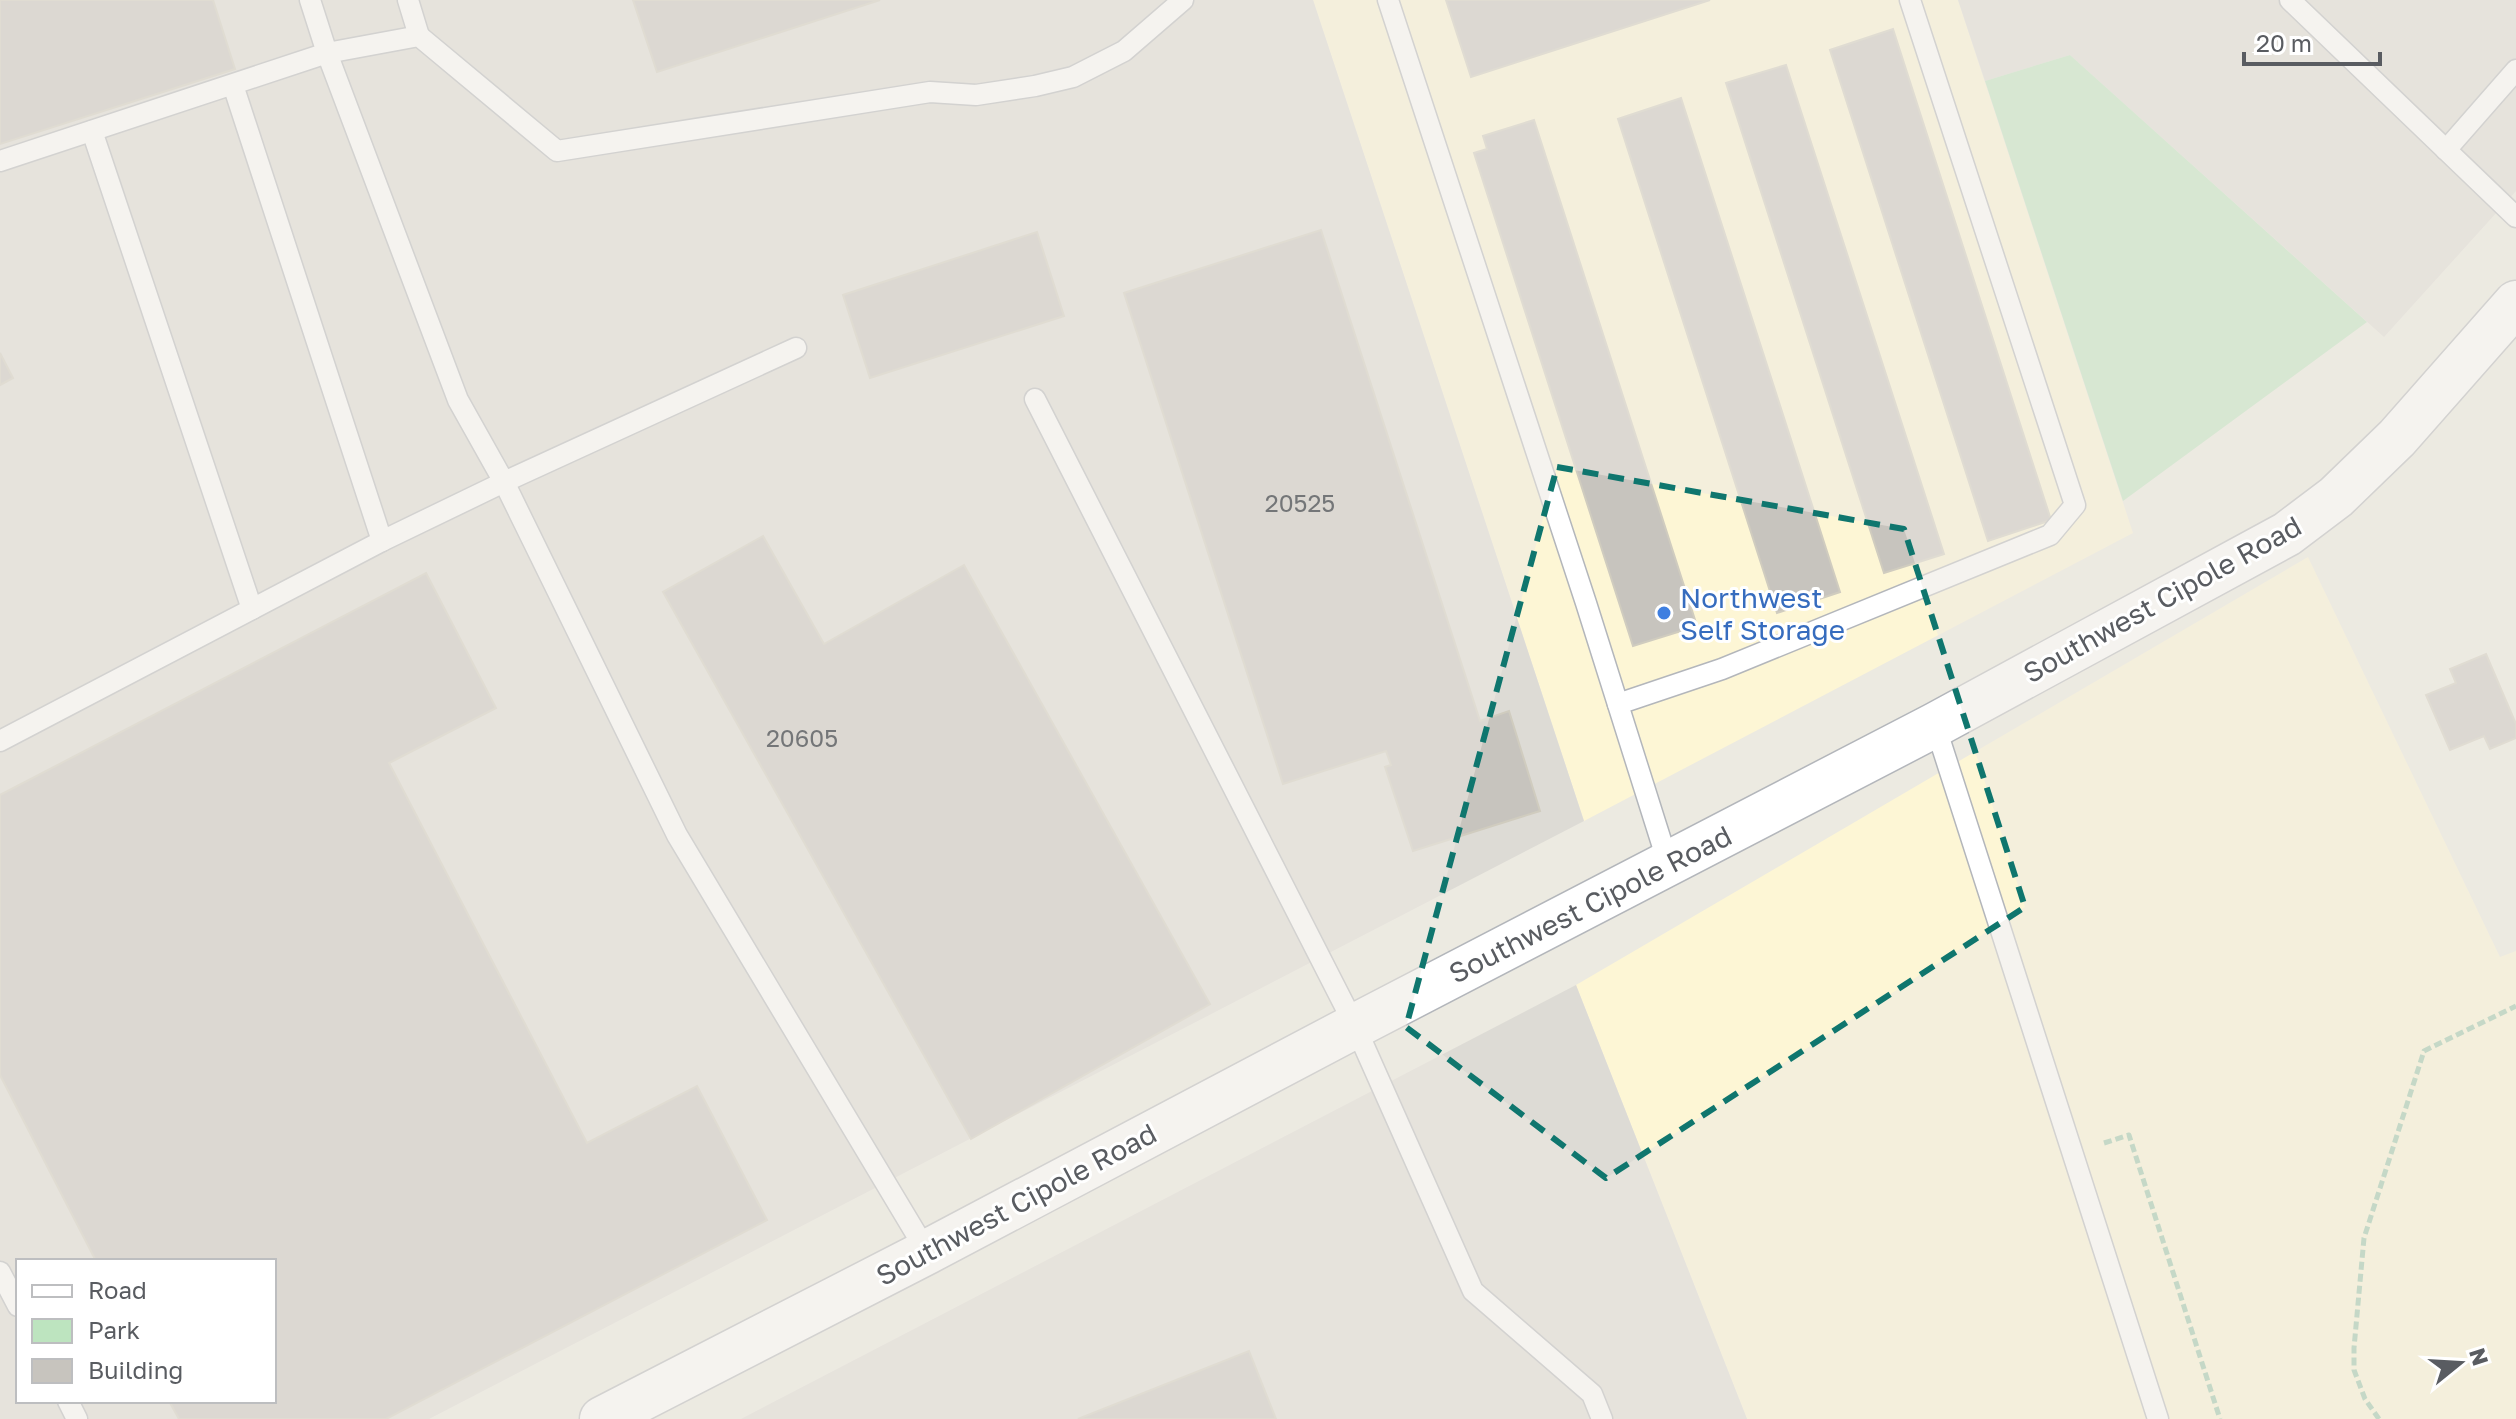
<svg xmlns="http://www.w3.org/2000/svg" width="2516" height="1419" font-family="'Golos Text',sans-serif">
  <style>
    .commercial { fill: #fdf6d5 }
    .industrial { fill: #dddbd5; fill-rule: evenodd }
    .green { fill: #bde4bf }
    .building { fill: #c7c4be; stroke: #d0ccbf; stroke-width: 2 }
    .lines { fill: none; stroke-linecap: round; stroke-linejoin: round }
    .service-casing { stroke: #b3b6bb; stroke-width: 23 }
    .tertiary-casing { stroke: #b3b6bb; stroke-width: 47 }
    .path { stroke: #96c4a6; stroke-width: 5; stroke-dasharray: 8 4; stroke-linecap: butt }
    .service { stroke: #fff; stroke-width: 20 }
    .tertiary { stroke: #fff; stroke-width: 44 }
    .marked { fill: none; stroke: #0f766e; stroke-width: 6; stroke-dasharray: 16 10; stroke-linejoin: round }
    .shop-dot { fill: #3f7fe0; stroke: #fff; stroke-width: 3 }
    .labels { text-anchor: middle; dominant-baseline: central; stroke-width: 6; stroke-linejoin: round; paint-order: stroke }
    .number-label { font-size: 24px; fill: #747678 }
    .shop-label { font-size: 28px; fill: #366cbe; stroke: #fff; text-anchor: start }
    .street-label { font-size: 28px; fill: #595c61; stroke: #fff }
  </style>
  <rect width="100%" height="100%" fill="#eceae1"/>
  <g class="commercial">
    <path d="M1313,0H1958L2133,533L1584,821Z"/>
    <path d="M2308,557L2500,957L2516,951V1419H1747L1576,985Z"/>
  </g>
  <g class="industrial">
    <path d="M0,0H1313L1584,821L429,1419H0ZM18,1261H274V1401H18Z"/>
    <path d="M1958,0H2516V191L2384,337L2070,55L1985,81Z"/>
    <path d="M1576,985L1747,1419H741Z"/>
  </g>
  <path class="green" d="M2070,55L2367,322L2123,501L1985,81Z"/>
  <g class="building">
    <path d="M0,0H213L235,69L0,144Z"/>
    <path d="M633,0H880L657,72Z"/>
    <path d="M1446,0H1710L1471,77Z"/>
    <path d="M1893,29L2051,520L1988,541L1830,50Z"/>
    <path d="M1786,65L1944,554L1884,573L1726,83Z"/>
    <path d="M1681,98L1840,592L1777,613L1618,119Z"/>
    <path d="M1534,120L1697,626L1633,646L1474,153L1487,149L1483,136Z"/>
    <path d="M1321,230L1480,721L1509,711L1540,811L1413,851L1385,767L1391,765L1386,751L1283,784L1124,293Z"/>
    <path d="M1037,232L1064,316L870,378L843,295Z"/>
    <path d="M0,353L13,378L0,385Z"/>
    <path d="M763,536L824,644L964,565L1210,1004L971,1139L663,592Z"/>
    <path d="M426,573L496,708L389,763L587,1143L697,1086L767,1220L386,1419H179L169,1401H274V1261H96L0,1075V795Z"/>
    <path d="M2486,654L2516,724V738L2490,749L2484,736L2450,750L2426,695L2456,683L2450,669Z"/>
    <path d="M1249,1351L1276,1419H1078Z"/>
  </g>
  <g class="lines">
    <defs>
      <g id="service">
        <path d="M310,0L327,53L458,400L504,482L677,835L927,1252"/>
        <path d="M408,0L419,36"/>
        <path d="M1388,0L1586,603L1668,863"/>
        <path d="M2290,0L2516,217"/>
        <path d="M233,85L382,541"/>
        <path d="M92,131L252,609"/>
        <path d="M2446,150L2516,70"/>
        <path d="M0,161L327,53L419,36L557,151L930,92L976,95L1035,86L1073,77L1124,51L1183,0"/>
        <path d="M1035,399L1355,1026L1473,1291L1592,1394L1602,1419"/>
        <path d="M1618,704L1722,669L2050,535L2075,505L1910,0"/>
        <path d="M1935,725L2158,1419"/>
        <path d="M0,741L382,541L504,482L796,348"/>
        <path d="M0,1272L18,1306"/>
        <path d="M68,1401L77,1419"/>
      </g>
      <path id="tertiary" d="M602,1419L927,1252L1355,1026L1935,725L2287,534L2336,497L2397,438L2516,303"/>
    </defs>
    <use href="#service" class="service-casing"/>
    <use href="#tertiary" class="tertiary-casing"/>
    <g class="path">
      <path d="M2104,1143L2129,1135L2220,1419"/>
      <path d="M2379,1419L2365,1399L2354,1370V1348L2364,1238L2424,1051L2516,1006"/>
    </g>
    <use href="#service" class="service"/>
    <use href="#tertiary" class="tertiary"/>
  </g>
  <path d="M0 0H2516V1419H0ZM1557,467L1904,529L2025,907L1606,1178L1406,1027Z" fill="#eceae1" fill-opacity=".55" fill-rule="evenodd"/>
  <path class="marked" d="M1557,467L1904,529L2025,907L1606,1178L1406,1027Z"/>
  <circle class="shop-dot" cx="1664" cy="613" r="8"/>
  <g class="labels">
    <g class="number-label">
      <text x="1300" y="502">20525</text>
      <text x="802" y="737">20605</text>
    </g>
    <g class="shop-label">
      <text x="1680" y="597">Northwest<tspan x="1680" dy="32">Self Storage</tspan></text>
    </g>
    <g class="street-label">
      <text transform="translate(2162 599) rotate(-29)">Southwest Cipole Road</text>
      <text transform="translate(1590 904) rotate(-27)">Southwest Cipole Road</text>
      <text transform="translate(1016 1204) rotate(-28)">Southwest Cipole Road</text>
    </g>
  </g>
  <rect x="16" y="1259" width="260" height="144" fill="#ffffff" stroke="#bdbec0" stroke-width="2"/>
  <rect x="32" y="1285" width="40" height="12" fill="#ffffff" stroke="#bdbec0" stroke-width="2"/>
  <text x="88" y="1299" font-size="24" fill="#595c61">Road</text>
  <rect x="32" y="1319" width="40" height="24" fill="#bde4bf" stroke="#bdbec0" stroke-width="2"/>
  <text x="88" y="1339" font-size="24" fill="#595c61">Park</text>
  <rect x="32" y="1359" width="40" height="24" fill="#c7c4be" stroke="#bdbec0" stroke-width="2"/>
  <text x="88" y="1379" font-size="24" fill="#595c61">Building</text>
  <g transform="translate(2460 1363) rotate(72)" stroke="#ffffff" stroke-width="6" paint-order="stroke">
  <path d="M0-6L14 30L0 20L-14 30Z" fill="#595c61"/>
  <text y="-12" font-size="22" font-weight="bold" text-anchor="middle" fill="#595c61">N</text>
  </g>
  <path d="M2244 52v12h136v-12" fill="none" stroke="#595c61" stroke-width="4"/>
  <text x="2256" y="52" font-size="24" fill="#595c61" stroke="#ffffff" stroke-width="6" paint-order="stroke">20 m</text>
</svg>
